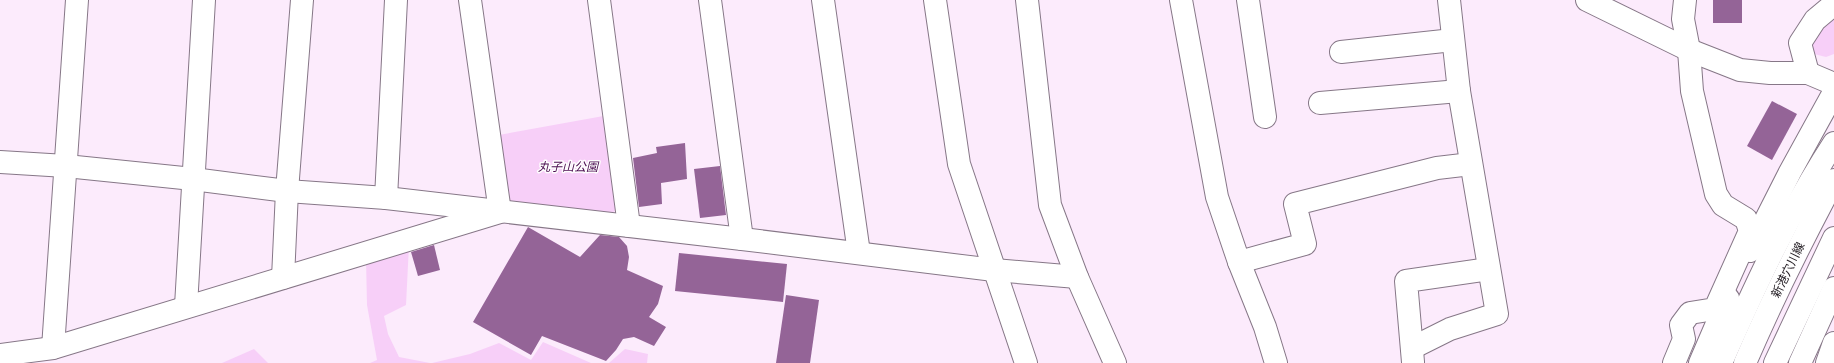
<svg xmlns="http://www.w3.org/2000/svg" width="1834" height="363" font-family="'Crimson Pro','Noto Sans JP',serif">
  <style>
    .green { fill: #f7cff8 }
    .building { fill: #946497 }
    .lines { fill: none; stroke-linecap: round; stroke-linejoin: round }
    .minor-casing { stroke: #867787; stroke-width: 24 }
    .minor { stroke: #fff; stroke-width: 22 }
    .labels { text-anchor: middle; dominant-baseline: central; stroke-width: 3; stroke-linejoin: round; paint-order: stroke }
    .park-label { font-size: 12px; font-style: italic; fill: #490a4e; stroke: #fefefe }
    .street-label { font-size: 12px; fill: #211b21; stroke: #fefefe }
  </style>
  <rect width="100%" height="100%" fill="#fcebfc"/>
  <g class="green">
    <path d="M1834,14V54L1826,57L1806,52L1810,43Z"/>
    <path d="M609,115L618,207L611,215L515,205L506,199L499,135Z"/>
    <path d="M409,245L406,305L384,316L388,334L399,357L430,363H370L377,360L367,305L366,259Z"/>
    <path d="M543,342L591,363H432L470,354L499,343L531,360Z"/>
    <path d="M254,349L268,363H222Z"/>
    <path d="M625,349L648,354L647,363H609Z"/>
  </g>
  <g class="building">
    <rect x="1713" y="0" width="29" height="23"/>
    <path d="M1772,101L1797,114L1772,160L1747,146Z"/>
    <path d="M685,143L687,179L661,183L662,204L639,207L633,158L657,153L656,147Z"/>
    <path d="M720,166L726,215L700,218L694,169Z"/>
    <path d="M528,227L580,257L600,235L619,237L627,246L629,257L627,270L663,286L658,304L649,317L666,327L654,346L634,337L623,339L616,350L606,361L542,336L531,355L473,322Z"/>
    <path d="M434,245L440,270L418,276L411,252Z"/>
    <path d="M679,253L787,264L783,302L675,291Z"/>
    <path d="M786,295L819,300L810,363H776Z"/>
  </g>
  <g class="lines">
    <defs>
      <g id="minor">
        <path d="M599,0L629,226"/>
        <path d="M710,0L742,239"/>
        <path d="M823,0L859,253"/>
        <path d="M935,0L959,164L1026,363"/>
        <path d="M1027,0L1050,205L1077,277L1115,363"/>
        <path d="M1181,0L1217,197L1239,262L1265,327L1276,363"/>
        <path d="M1248,0L1265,117"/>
        <path d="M1587,0L1689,50L1740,70L1770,73H1808L1834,84"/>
        <path d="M1341,52L1453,40"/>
        <path d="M1808,73L1800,43L1815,20L1834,4"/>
        <path d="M1320,103L1459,91"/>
        <path d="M0,162L66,166L193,179L287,191L386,198L742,239L994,270L1077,277"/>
        <path d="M386,198L396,0"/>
        <path d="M1750,251L1790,172L1834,92"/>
        <path d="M1239,262L1305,244L1295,204L1437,168L1471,164"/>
        <path d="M283,278L287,191L302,0"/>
        <path d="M186,306L204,0"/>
        <path d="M53,348L77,0"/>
        <path d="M1412,348L1450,329L1497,314L1459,91L1449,0"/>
        <path d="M0,355L53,348L500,212L470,0"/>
        <path d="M1413,362L1406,281L1489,269"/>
        <path d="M1674,363L1684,339L1681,325L1690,313L1715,309L1750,231L1746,219L1723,205L1716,194L1692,91L1689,50L1683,19L1685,0"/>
        <path d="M1700,363L1728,298"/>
        <path d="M1721,363C1754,288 1789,212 1834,143"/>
        <path d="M1745,363C1772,300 1802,240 1834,180"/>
        <path d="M1775,363L1834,238"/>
        <path d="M1800,363L1834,288"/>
        <path d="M1827,363L1834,343"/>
      </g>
    </defs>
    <use href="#minor" class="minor-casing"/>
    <use href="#minor" class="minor"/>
  </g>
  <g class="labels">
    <g class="park-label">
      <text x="568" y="167">丸子山公園</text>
    </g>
    <g class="street-label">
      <text transform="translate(1788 270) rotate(-64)">新港穴川線</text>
    </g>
  </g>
</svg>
